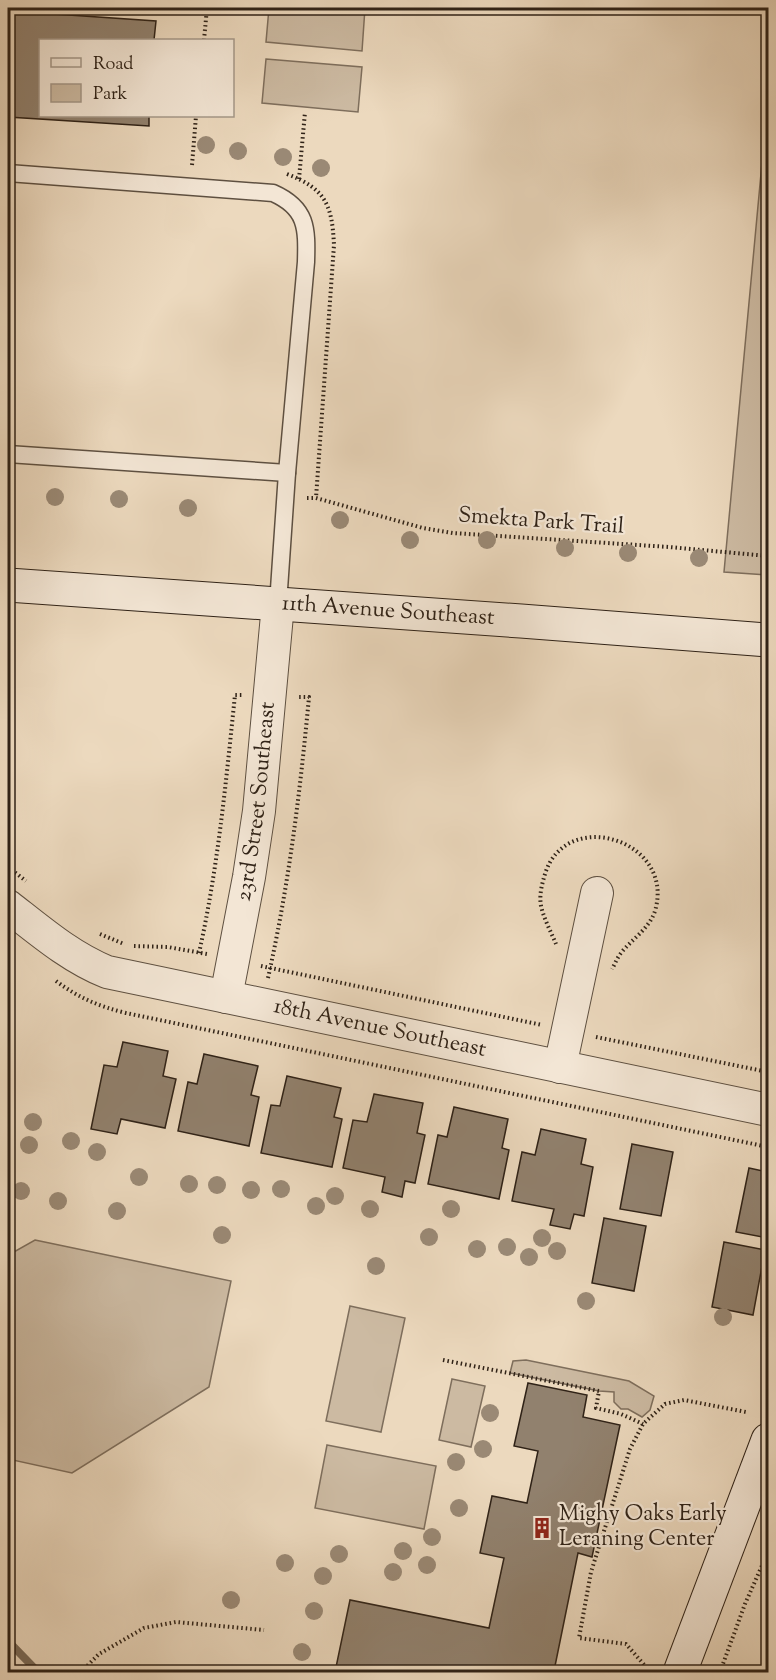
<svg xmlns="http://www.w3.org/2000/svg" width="776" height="1680" font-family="'Sorts Mill Goudy',serif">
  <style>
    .green { fill: #ccbaa2; stroke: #7e6e5c; stroke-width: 1.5 }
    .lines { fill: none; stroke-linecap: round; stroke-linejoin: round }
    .stream { stroke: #7a6b59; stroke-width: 8 }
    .building { fill: #91816e; stroke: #2f2217; stroke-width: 1.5 }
    .lane-casing { stroke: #5e5041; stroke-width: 19 }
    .street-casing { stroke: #5e5041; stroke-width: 34 }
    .secondary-casing { stroke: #2f2217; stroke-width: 35 }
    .path { stroke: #2f2217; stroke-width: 4; stroke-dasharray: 1.5 3; stroke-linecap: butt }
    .lane { stroke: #f3e6d5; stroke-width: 16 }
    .street { stroke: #f3e6d5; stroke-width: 32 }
    .secondary { stroke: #f3e6d5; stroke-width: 33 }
    .tree { fill: #9a8975 }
    .labels { text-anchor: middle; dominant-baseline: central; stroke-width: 4.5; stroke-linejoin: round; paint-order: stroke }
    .street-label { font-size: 22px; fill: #2f2217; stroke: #f3e6d5 }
    .poi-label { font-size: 22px; fill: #2f2217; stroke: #f3e6d5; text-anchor: start }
  </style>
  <rect width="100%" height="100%" fill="#ecd9be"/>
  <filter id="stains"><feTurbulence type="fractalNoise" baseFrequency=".00333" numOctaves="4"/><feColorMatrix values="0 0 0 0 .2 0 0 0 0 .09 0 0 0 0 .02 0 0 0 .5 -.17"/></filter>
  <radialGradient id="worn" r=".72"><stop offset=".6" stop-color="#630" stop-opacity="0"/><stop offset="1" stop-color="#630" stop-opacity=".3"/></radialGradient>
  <g class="green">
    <path d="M269,8H365L362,51L266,42Z"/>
    <path d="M266,59L362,67L358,112L262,103Z"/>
    <path d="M768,98V575L724,572Z"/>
    <path d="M35,1240L231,1281L209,1387L72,1473L8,1459V1273L12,1253Z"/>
    <path d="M350,1306L405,1318L381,1432L326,1421Z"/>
    <path d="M526,1360L629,1381L654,1396L650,1410L642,1417L628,1409H621L614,1402V1392L599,1391L510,1373L513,1361Z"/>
    <path d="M452,1379L485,1386L471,1447L439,1440Z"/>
    <path d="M327,1445L436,1466L424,1529L315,1508Z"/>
  </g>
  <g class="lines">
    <path class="stream" d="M8,1641L38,1672"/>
  </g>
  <g class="building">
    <path d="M8,8H40V13L156,21L154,40H40V116H149V126L8,117Z"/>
    <path d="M123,1042L168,1051L163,1076L176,1079L165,1128L121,1119L117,1134L91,1129L104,1065L117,1067Z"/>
    <path d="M204,1054L258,1066L251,1095L259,1097L249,1146L178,1131L188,1082L197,1084Z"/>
    <path d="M287,1076L341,1088L334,1117L342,1119L332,1167L261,1153L271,1105L280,1106Z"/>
    <path d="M374,1094L423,1103L417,1133L425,1135L415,1183L405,1181L402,1197L382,1192L385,1177L343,1168L353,1120L367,1122Z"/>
    <path d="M454,1107L508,1119L502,1148L509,1150L499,1199L428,1184L438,1135L447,1137Z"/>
    <path d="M541,1129L586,1139L581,1164L593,1167L584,1216L574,1214L570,1229L550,1225L554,1209L512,1201L522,1152L535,1155Z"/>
    <path d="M632,1144L673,1152L661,1216L620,1209Z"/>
    <path d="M749,1168L768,1172V1238L736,1232Z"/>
    <path d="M604,1218L646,1226L634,1291L592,1283Z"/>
    <path d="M724,1242L765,1250L753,1315L712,1307Z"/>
    <path d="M528,1383L587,1395L583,1417L620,1425L592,1557L578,1553L555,1666L567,1668L566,1672H335L350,1600L489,1628L504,1558L480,1553L492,1496L527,1503L538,1451L514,1446Z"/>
  </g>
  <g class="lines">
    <defs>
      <g id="lane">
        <path d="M8,173L273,193C307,208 307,228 306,262L287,473L278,604"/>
        <path d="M8,454L287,473"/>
      </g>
      <g id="street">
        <path id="s1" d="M8,906C40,931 70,957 107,972L768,1110"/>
        <path id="s2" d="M226,997L249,877L259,811L278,604"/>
        <path d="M560,1067L597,893"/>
      </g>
      <g id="secondary">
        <path id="s3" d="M8,585L521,621L768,640"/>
        <path d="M680,1672L768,1440"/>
      </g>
    </defs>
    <use href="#lane" class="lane-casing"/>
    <use href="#street" class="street-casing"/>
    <use href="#secondary" class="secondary-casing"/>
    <g class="path">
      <path d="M204,40L207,8"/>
      <path d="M192,165L196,116"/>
      <path d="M287,174C326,189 332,205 334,245L316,498"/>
      <path d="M299,179L305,112"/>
      <path d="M307,498H316L423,528L453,533L669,547L768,556"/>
      <path d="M8,867L26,881"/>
      <path d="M100,934L124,944"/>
      <path d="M556,944C551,932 544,919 541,906C539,895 542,884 545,874C566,806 676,840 655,911C649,929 632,939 621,953C617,958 615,964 612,969"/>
      <path d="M134,946L168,947L207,954"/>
      <path d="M199,953C218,868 226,781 235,695H242"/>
      <path d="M261,966L542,1025"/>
      <path d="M268,978C289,884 300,793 309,697H297"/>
      <path d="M56,981C79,998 98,1006 126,1013L768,1147"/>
      <path d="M596,1037L768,1072"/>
      <path d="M443,1360L599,1391L596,1408L621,1414L643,1424"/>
      <path d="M647,1668L626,1644L579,1638L591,1572L630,1449L643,1424L665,1404L684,1400L746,1412"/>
      <path d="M81,1672L99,1654L144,1628L176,1622L264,1630"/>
      <path d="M720,1672L745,1604L768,1552"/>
    </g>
    <use href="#lane" class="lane"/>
    <use href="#street" class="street"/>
    <use href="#secondary" class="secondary"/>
  </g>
  <g class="tree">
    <circle cx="206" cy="145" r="9"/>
    <circle cx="238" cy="151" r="9"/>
    <circle cx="283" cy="157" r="9"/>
    <circle cx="321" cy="168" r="9"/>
    <circle cx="55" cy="497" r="9"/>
    <circle cx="119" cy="499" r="9"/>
    <circle cx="188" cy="508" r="9"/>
    <circle cx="340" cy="520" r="9"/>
    <circle cx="410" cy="540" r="9"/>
    <circle cx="487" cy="540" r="9"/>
    <circle cx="565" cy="548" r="9"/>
    <circle cx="628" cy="553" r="9"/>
    <circle cx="699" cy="558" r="9"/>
    <circle cx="33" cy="1122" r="9"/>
    <circle cx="71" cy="1141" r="9"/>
    <circle cx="29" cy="1145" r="9"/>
    <circle cx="97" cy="1152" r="9"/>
    <circle cx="139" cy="1177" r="9"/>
    <circle cx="189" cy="1184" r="9"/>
    <circle cx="217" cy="1185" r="9"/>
    <circle cx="281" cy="1189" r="9"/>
    <circle cx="251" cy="1190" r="9"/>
    <circle cx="21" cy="1191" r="9"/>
    <circle cx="335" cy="1196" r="9"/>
    <circle cx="58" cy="1201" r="9"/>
    <circle cx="316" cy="1206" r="9"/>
    <circle cx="370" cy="1209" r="9"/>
    <circle cx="451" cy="1209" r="9"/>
    <circle cx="117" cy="1211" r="9"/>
    <circle cx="222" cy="1235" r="9"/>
    <circle cx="429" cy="1237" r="9"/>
    <circle cx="542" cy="1238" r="9"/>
    <circle cx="507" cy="1247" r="9"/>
    <circle cx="477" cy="1249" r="9"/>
    <circle cx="557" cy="1251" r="9"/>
    <circle cx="529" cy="1257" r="9"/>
    <circle cx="376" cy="1266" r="9"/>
    <circle cx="586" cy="1301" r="9"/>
    <circle cx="723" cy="1317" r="9"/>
    <circle cx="490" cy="1413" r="9"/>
    <circle cx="483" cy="1449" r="9"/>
    <circle cx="456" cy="1462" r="9"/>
    <circle cx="459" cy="1508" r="9"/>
    <circle cx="432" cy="1537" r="9"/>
    <circle cx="403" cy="1551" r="9"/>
    <circle cx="339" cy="1554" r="9"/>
    <circle cx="285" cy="1563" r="9"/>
    <circle cx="427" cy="1565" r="9"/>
    <circle cx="393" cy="1572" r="9"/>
    <circle cx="323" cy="1576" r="9"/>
    <circle cx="231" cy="1600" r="9"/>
    <circle cx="314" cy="1611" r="9"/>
    <circle cx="302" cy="1652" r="9"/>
  </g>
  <defs>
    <symbol id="building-bare" viewBox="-9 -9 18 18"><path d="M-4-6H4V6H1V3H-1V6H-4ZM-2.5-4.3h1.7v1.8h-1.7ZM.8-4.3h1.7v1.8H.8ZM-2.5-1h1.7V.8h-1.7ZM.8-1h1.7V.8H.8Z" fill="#8f2418" stroke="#f3e6d5" stroke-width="2.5" paint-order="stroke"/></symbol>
  </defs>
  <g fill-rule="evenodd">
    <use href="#building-bare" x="527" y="1513" width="30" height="30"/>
  </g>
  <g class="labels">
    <g class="street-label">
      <text transform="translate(541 522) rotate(4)">Smekta Park Trail</text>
      <text stroke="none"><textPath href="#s3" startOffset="381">11th Avenue Southeast</textPath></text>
      <text stroke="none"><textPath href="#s2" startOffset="198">23rd Street Southeast</textPath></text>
      <text stroke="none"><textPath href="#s1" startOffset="398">18th Avenue Southeast</textPath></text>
    </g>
    <g class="poi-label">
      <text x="559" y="1515">Mighy Oaks Early<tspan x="559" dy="25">Leraning Center</tspan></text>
    </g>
  </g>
  <rect width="776" height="1680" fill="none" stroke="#ecd9be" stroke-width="30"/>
  <rect x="9" y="9" width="758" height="1662" fill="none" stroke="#2f2217" stroke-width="3"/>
  <rect x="15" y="15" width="746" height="1650" fill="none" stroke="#2f2217" stroke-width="1.5"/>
  <rect x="39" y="39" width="195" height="78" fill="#f3e6d5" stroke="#a59889" stroke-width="1.5"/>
  <rect x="51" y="58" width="30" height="9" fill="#f3e6d5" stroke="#a59889" stroke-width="1.5"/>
  <text x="93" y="69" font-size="18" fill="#2f2217">Road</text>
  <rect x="51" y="84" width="30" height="18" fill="#ccbaa2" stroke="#a59889" stroke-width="1.5"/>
  <text x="93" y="99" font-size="18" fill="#2f2217">Park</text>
  <rect width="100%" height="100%" filter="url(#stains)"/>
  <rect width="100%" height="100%" fill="url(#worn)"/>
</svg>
